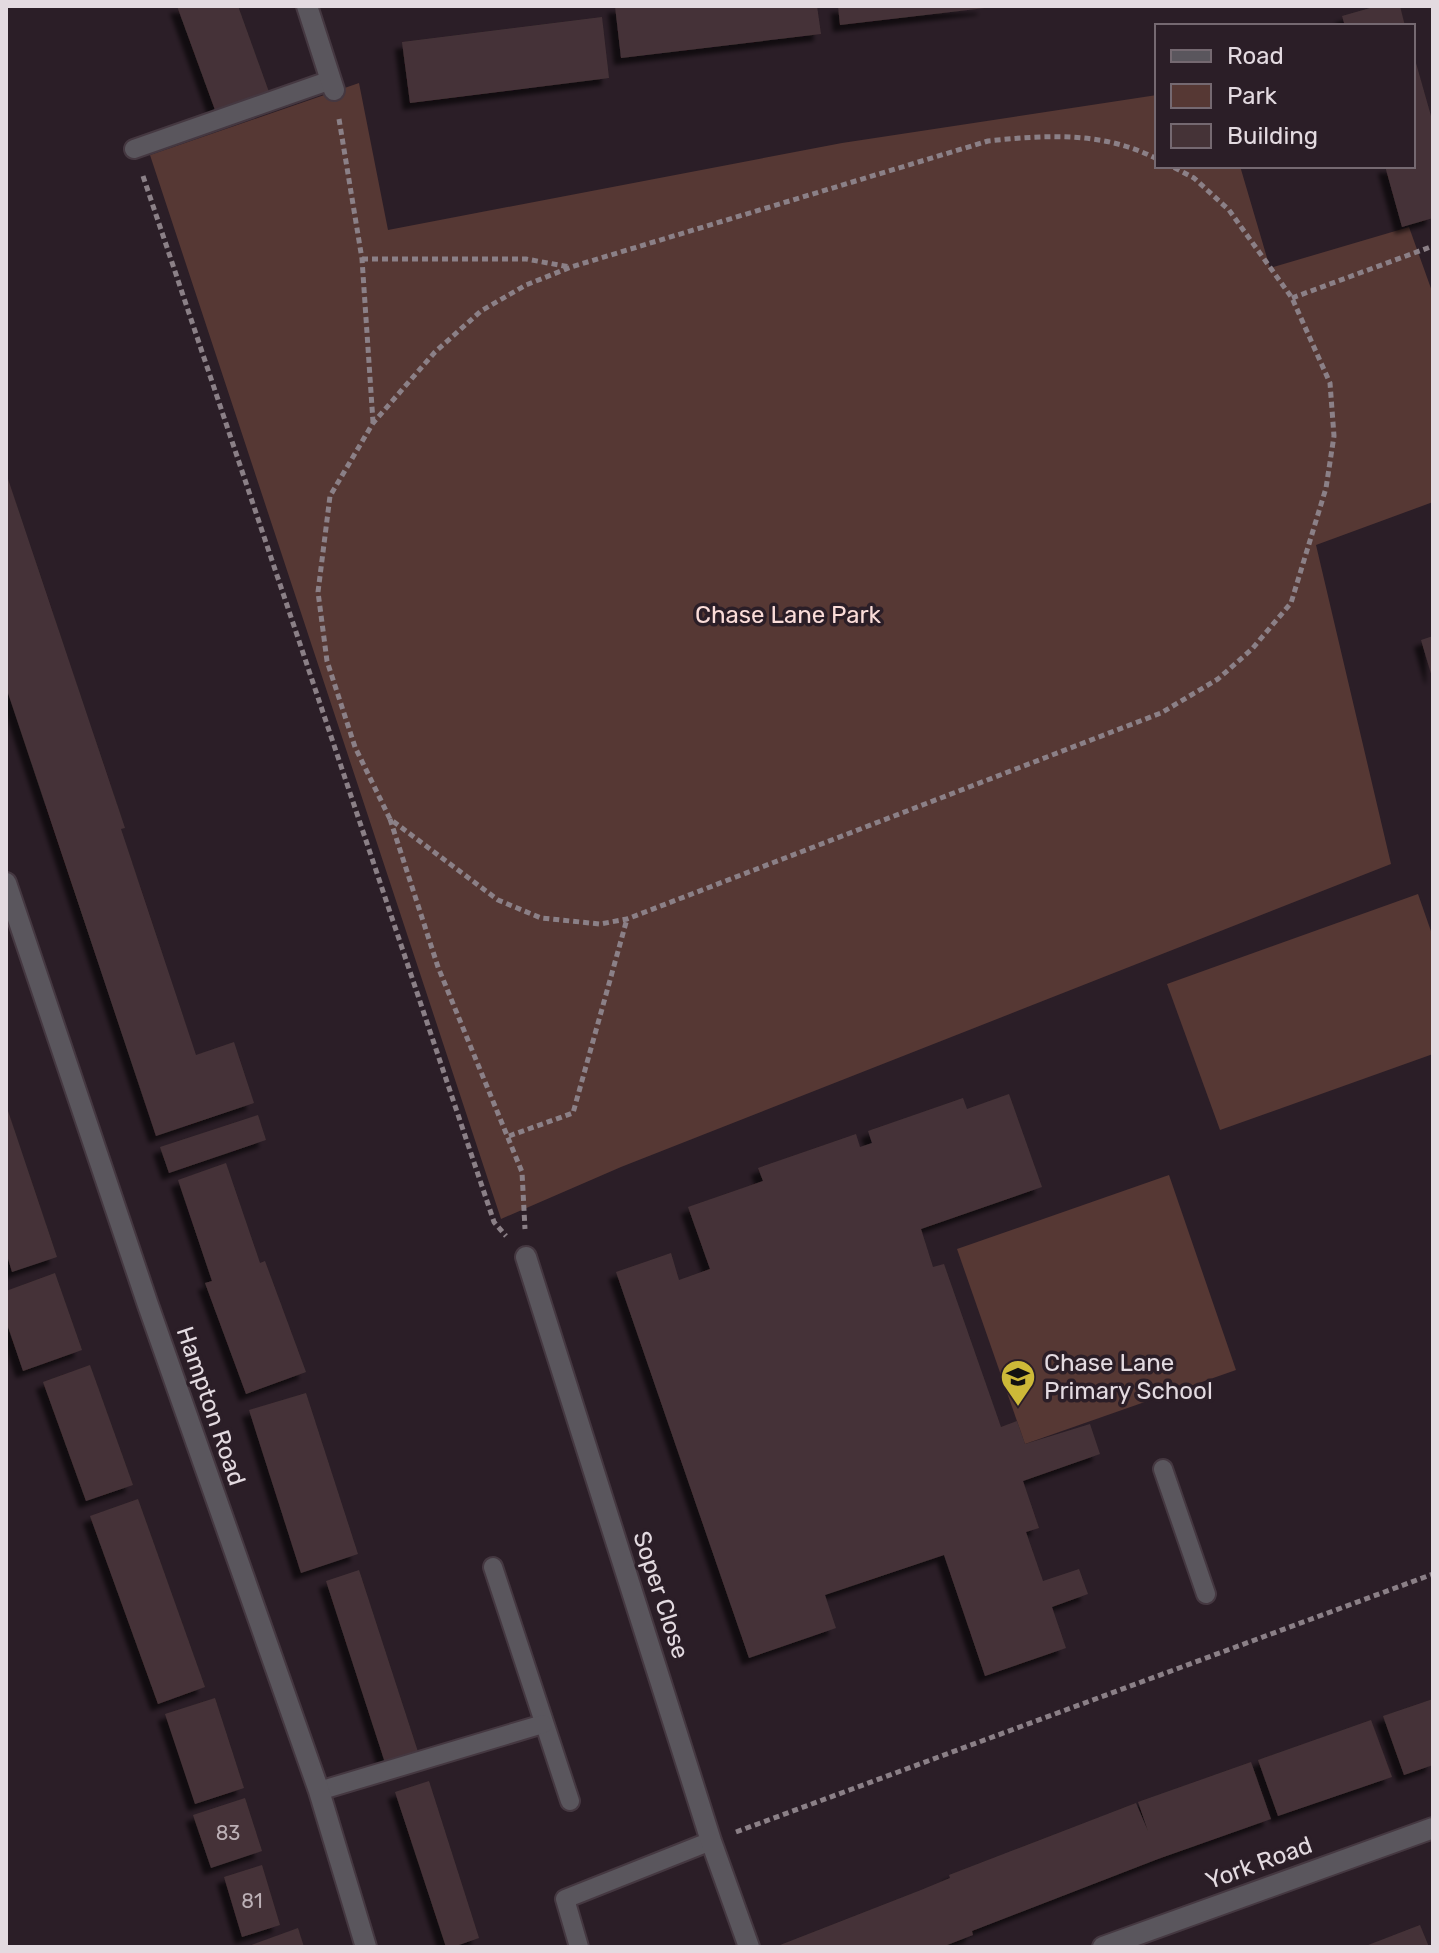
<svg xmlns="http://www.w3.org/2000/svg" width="1439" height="1953" font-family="Rubik,sans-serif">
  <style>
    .green { fill: #563834 }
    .building { fill: #453337; filter: url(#shadow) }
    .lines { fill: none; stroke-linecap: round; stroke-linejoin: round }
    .lane-casing { stroke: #453841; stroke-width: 22 }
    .street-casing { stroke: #453841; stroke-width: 24 }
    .path { stroke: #8b8087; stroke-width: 5; stroke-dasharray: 6 4; stroke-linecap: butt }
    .lane { stroke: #5a565d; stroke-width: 18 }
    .street { stroke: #5a565d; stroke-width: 20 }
    .labels { text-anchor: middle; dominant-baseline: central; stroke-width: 7; stroke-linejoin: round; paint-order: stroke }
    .number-label { font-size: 20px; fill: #bcb0b6 }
    .park-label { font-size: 24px; fill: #fadcd8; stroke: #2b1e27 }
    .poi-label { font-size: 24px; fill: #e3dae0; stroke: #2b1e27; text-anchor: start }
    .street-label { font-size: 24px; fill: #e3dae0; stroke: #2b1e27 }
  </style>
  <defs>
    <filter id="shadow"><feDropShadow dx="-7" dy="7" stdDeviation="2" flood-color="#0009"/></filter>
  </defs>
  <rect width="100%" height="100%" fill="#2b1e27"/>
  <g class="green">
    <path d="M359,83L388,230L842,143L1157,95V166H1240L1270,268L1409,227L1433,294V502L1316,545L1391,864L621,1167L501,1219L150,155Z"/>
    <path d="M1418,894L1433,937V1054L1220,1130L1167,984Z"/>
    <path d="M1169,1175L1236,1370L1025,1444L957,1249Z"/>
  </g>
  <g class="building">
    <path d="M177,6H238L269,92L215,110Z"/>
    <path d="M615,6H817L821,34L621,58Z"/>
    <path d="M838,6H984L985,8L840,25Z"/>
    <path d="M1377,6H1400L1405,26H1345L1342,16Z"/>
    <path d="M602,17L609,78L410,103L402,42Z"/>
    <path d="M1414,56L1433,123V218L1402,227L1385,166H1413Z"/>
    <path d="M7,476L125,828L121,829L196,1055L234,1042L254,1103L156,1136L6,687Z"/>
    <path d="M1433,636V677H1432L1421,640Z"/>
    <path d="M1009,1094L1042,1187L921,1229L933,1267L944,1264L1001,1427L1017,1421L1025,1444L1090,1424L1100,1454L1023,1481L1039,1528L1026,1532L1043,1581L1079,1569L1088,1594L1052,1607L1066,1648L985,1676L944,1555L825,1595L836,1628L749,1658L616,1272L671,1253L679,1280L710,1269L688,1207L763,1181L758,1168L856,1134L860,1147L872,1143L868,1131L963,1098L967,1109Z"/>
    <path d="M6,1105L57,1257L12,1272L6,1252Z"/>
    <path d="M258,1115L266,1140L169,1173L160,1147Z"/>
    <path d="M226,1163L260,1263L265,1261L306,1372L246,1394L205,1283L212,1281L178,1180Z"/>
    <path d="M55,1273L82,1350L23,1371L6,1321V1291Z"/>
    <path d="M90,1365L133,1485L86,1501L43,1382Z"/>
    <path d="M306,1393L358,1554L301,1573L249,1410Z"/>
    <path d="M138,1499L205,1687L158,1704L90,1516Z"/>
    <path d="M359,1570L420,1758L387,1769L326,1581Z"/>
    <path d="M215,1698L244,1788L195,1804L165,1714Z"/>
    <path d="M1433,1699V1765L1404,1775L1383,1716Z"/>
    <path d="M1371,1720L1392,1777L1278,1816L1258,1760Z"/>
    <path d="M1251,1762L1271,1819L1158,1859L972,1931L973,1935L942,1947H775L921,1890L950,1878L949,1875L1136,1803L1148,1831L1138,1802Z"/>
    <path d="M429,1781L479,1938L453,1947H446L395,1792Z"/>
    <path d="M245,1798L262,1851L211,1868L193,1815Z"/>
    <path d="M262,1865L280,1925L242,1937L224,1877Z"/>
    <path d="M1420,1925L1429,1947H1363Z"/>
    <path d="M298,1928L304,1947H246Z"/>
  </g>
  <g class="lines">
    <defs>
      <g id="lane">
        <path d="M134,149L331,80"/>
        <path d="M1163,1469L1206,1594"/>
        <path d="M493,1567L570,1801"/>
        <path d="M319,1791L543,1724"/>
        <path d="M579,1947L565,1899L711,1841"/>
      </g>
      <g id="street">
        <path d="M307,6L334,90"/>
        <path d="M6,883L148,1305L319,1791L366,1947"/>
        <path d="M526,1257L711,1841L749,1947"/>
        <path d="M1103,1947L1433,1828"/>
      </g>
    </defs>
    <use href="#lane" class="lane-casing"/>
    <use href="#street" class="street-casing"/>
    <g class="path">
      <path d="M339,119L362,259L373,422"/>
      <path d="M1157,159C1103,131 1046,135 988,141L571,267L526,285L481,311L435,352L373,423L330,496L318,592L327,661L355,747L390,819L498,900L541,918L600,924L627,919L1161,713L1218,679L1252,649L1291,603L1326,488L1334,436L1330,383L1292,298L1229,210L1194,178L1171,166"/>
      <path d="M143,176L494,1222L506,1236"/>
      <path d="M362,259H526L570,267"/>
      <path d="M1292,298L1433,246"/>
      <path d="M390,819L438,967L522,1172L525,1229"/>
      <path d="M509,1136L573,1113L627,919"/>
      <path d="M736,1832L1433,1574"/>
    </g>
    <use href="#lane" class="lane"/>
    <use href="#street" class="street"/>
  </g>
  <defs>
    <symbol id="school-pin" viewBox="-11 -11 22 30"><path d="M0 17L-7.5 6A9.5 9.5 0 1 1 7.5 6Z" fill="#cdb938" stroke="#2b1e27"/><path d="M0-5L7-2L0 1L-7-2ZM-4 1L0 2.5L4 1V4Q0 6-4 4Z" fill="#111"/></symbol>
  </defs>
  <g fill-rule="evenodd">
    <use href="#school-pin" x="998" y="1357" width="40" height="54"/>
  </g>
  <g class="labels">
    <g class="number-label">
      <text x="228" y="1833">83</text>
      <text x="252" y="1901">81</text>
    </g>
    <g class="park-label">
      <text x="788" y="615">Chase Lane Park</text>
    </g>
    <g class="poi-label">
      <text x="1044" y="1363">Chase Lane<tspan x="1044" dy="28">Primary School</tspan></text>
    </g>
    <g class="street-label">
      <text transform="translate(211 1406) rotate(71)">Hampton Road</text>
      <text transform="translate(661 1595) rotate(72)">Soper Close</text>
      <text transform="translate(1259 1863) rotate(-20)">York Road</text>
    </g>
  </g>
  <rect width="1439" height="1953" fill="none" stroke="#e3dae0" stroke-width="16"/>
  <rect x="1155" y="24" width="260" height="144" fill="#2b1e27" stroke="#756971" stroke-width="2"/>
  <rect x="1171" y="50" width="40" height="12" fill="#5a565d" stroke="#756971" stroke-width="2"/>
  <text x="1227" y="64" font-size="24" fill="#e3dae0">Road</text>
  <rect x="1171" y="84" width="40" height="24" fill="#563834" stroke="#756971" stroke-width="2"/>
  <text x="1227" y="104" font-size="24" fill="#e3dae0">Park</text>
  <rect x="1171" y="124" width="40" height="24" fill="#453337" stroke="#756971" stroke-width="2"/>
  <text x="1227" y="144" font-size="24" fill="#e3dae0">Building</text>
</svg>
